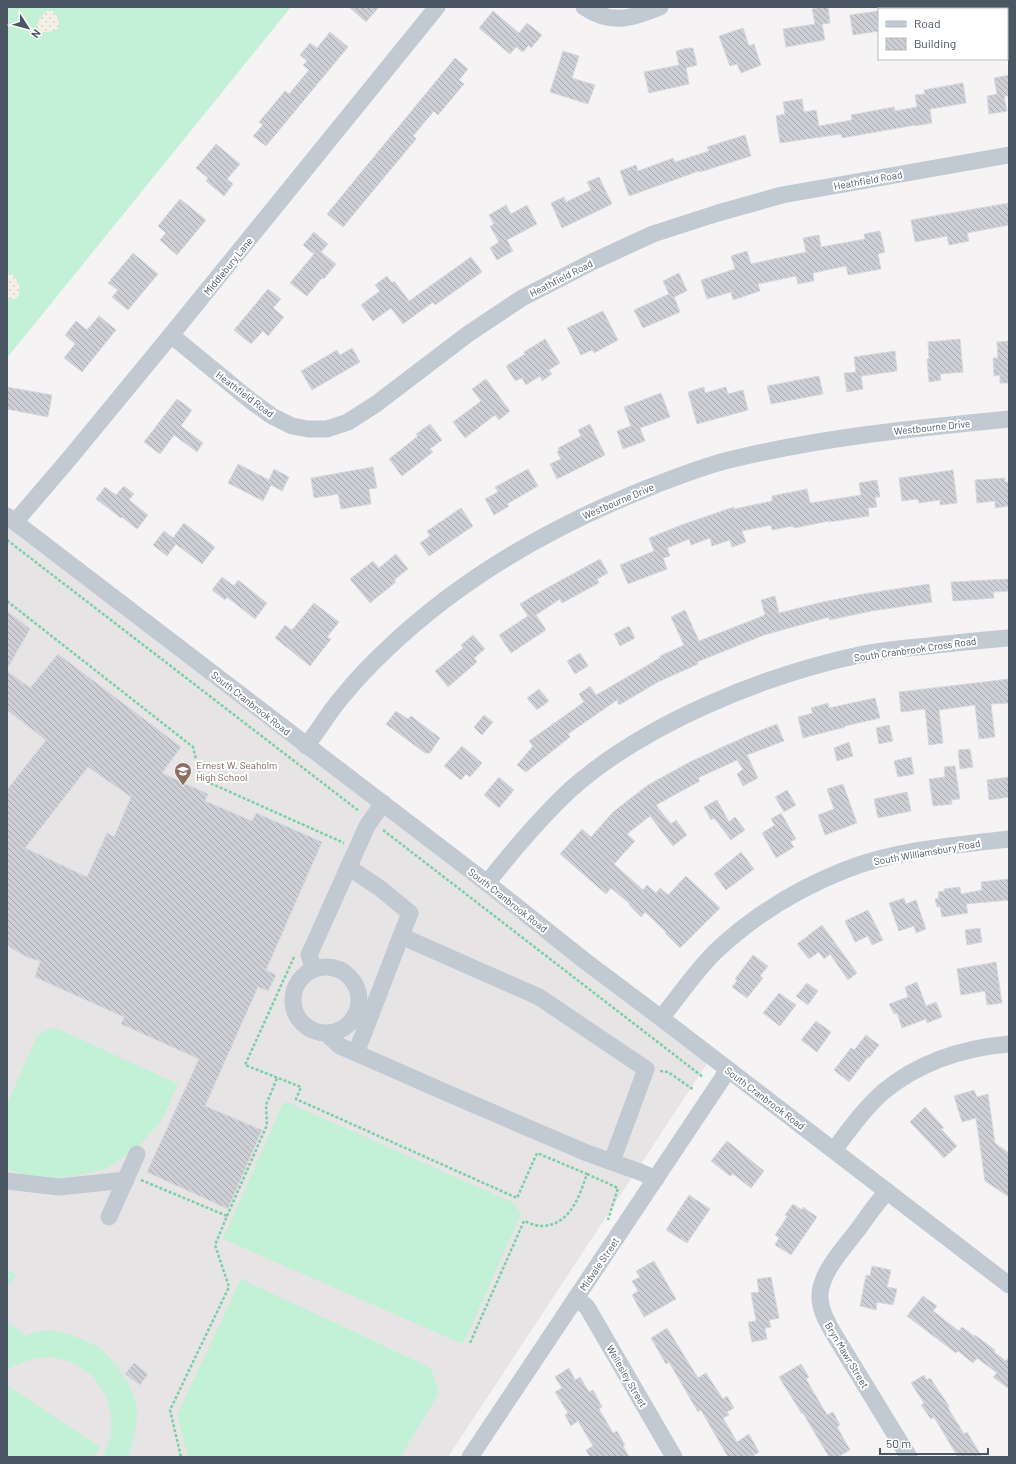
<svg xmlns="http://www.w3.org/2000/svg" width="1016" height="1464" font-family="Barlow,sans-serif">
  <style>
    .education { fill: #e6e4e5 }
    .grass { fill: #c3f1d5 }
    .sand { fill: url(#sand-dots) }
    .building { fill: url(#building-back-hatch); stroke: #d7d9de; fill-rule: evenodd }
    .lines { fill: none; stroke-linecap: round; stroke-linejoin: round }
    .path { stroke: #7ad0a6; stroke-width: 2.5; stroke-dasharray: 3 2; stroke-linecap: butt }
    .minor { stroke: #c1cad2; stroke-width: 17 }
    .labels { text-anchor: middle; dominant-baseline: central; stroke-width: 4; stroke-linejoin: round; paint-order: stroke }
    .street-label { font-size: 10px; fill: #4a5661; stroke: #fff }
    .education-label { font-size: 10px; fill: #785e54; stroke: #fff; text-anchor: start }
  </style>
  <defs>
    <pattern id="sand-dots" width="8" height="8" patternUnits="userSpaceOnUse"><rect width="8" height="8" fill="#f5f0e5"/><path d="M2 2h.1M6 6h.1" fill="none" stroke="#d4d0c7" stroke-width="1.8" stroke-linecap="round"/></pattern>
    <pattern id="building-back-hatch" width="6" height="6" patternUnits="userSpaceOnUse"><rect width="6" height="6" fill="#cdcfd5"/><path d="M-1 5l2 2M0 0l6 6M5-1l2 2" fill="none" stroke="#a8abb0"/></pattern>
  </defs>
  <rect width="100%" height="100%" fill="#f5f3f3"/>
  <path class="education" d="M7,515L712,1056L448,1457H7Z"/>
  <g class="grass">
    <path d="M7,7H291L7,358Z"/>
    <path d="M54,1027L178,1084L162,1120L138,1147L106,1169L74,1176L56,1178L29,1176L7,1169V1104L38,1034Z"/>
    <path d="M284,1101L514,1203L521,1214L463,1344L223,1239Z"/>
    <path d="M7,1269L16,1275L7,1289Z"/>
    <path d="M241,1279L431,1368L439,1393L400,1457H188L177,1415Z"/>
    <path d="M7,1322L23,1333L21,1338C28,1334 41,1330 50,1330C65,1332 83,1339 96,1346C112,1356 128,1380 134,1397C141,1416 134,1439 128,1457H103L111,1435V1415L106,1396L93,1376L73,1363L53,1357L32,1359L11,1367L7,1370Z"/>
    <path d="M7,1385L100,1447L93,1457H7Z"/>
  </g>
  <g class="sand">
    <path d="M47,11H53C58,17 60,22 58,29L48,32H41C33,25 40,17 47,11Z"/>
    <path d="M7,274L13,275C18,281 21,287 19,295L15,299H10L7,297Z"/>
  </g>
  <g class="building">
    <path d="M349,7H379L366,22Z"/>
    <path d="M822,7H828L830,23L822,24L825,40L786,47L783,29L815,24L812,9Z"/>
    <path d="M493,11L519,33L527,23L542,35L531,48L529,45L523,52L516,47L510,54L479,28Z"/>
    <path d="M879,11V31L853,35L850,15Z"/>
    <path d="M743,28L749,46L754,44L761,65L741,73L737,64L730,66L719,36Z"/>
    <path d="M330,32L348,47L266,146L253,136L263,125L259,122L285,91L289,94L309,70L303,65L307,61L300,55L310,43L317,48Z"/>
    <path d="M688,48H693L697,65L686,68L689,84L649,93L644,72L679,65L676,51Z"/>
    <path d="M563,51L579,56L572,78L595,85L588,104L550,92Z"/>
    <path d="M455,58L468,69L459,80L464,84L438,115L434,111L413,136L416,139L343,227L327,214Z"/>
    <path d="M1009,75V96H1004L1007,111L989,114L987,96L997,94L994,78Z"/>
    <path d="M963,83L966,103L930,109L932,123L915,126V125L842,138L841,134L780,143L776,116L785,114L783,102L802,99L804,112L816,110L819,126L852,120L851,115L894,107L895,111L917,107L915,95L925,94L924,90Z"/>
    <path d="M745,135L751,156L700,172L699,171L629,196L620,171L636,165L638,171L673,158L675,162L709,151L707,147Z"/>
    <path d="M216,144L240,164L227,179L233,184L224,196L206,181L208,178L196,168Z"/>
    <path d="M599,177L612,204L562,228L551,203L564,197L566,202L591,190L587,182Z"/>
    <path d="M180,199L206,220L177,255L160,240L166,233L158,226Z"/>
    <path d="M1009,203V225L967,233L969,241L949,245L947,236L915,242L911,220Z"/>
    <path d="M506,205L511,214L527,205L537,224L507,240L513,251L497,260L490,248L499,242L490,226L494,224L489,215Z"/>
    <path d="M880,231L885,252L878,254L881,269L848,275L846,266L813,273L814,281L798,284L796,276L758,284L760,291L733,300L731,292L707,299L701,280L735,269L731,256L747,251L751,264L806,252L803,238L819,235L821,247L865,239L864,234Z"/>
    <path d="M314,232L328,244L321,252L336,264L324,279L322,278L307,296L290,283L314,254L303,245Z"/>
    <path d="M133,253L158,274L128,310L112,297L118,290L108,283Z"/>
    <path d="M471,257L482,272L435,305L433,302L403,324L391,308L373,321L361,305L380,291L375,285L387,276L392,283L394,281L409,301Z"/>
    <path d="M679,273L687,291L674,297L680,312L643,328L634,310L669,294L663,281Z"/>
    <path d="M268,289L281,299L273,308L284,317L268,336L263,331L251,344L234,330Z"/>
    <path d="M603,311L618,340L594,353L592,350L581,355L567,328Z"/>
    <path d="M99,316L116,330L82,372L64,358L75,344L65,335L76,321L87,330Z"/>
    <path d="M545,339L560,363L549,370L552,374L542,381L540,376L526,385L522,378L515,381L506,366L525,354L524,352Z"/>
    <path d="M960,339L963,372L940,374L941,380L929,382L927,359H929L928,342Z"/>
    <path d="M1009,341V383H1000V375L994,376L993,358H998L997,342Z"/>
    <path d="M352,348L360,362L312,390L301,371L337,350L340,355Z"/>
    <path d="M895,351L897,371L861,376L863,389L847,392L844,373L856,372L854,357Z"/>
    <path d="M819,376L823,394L771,404L767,386Z"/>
    <path d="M486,379L510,411L499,420L495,415L465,438L453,422L481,401L472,389Z"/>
    <path d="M7,387L52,395L48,417L7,409Z"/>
    <path d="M704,387L705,393L726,387L728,394L743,390L748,410L697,424L688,392Z"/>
    <path d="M661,393L670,417L640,428L645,441L623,449L617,431L631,426L624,407Z"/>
    <path d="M177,399L192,410L181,426L203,443L197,452L174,435L160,454L144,442Z"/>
    <path d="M430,424L442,440L430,449L433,452L402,476L389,459L418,436L416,434Z"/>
    <path d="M590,424L605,455L557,479L550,464L561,459L557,452L559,450L558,448L581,436L578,430Z"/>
    <path d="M238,464L269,480L274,469L289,477L282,491L271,485L263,501L228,483Z"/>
    <path d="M373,467L377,488L369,489L371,504L341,509L338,494L314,498L311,478Z"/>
    <path d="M528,469L538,486L507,504L509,506L494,515L485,499L498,492L495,487Z"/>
    <path d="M953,470L957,503L940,505V500L919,503L918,499L902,501L899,478Z"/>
    <path d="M1005,478V482H1009V506L995,508V501L977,503L975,480Z"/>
    <path d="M877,480L880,497H875L877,507L868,508L869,516L829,522V521L794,528L793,526L772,530L771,525L742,531L746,542L732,547L730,540L712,546L710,538L691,545L689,539L667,548L670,556L663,558L667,569L628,584L620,565L654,551L649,538L684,524L734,507V509L772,501V496L807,489L810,503L861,495L859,483Z"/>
    <path d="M124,486L134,494L129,500L148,515L137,529L122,517L121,518L96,499L105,487L116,495Z"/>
    <path d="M461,508L473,526L429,556L420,543L430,536L427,531Z"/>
    <path d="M184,523L215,547L202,564L176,544L167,556L153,545L164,531L173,538Z"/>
    <path d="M396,554L408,569L394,580L396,582L370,603L350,579L373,561L379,568Z"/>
    <path d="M600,559L608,573L597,579L599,583L562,603L560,599L536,615L546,630L511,653L499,635L528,616L520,604L536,594Z"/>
    <path d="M222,577L234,586L238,580L267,603L255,619L227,597L225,600L212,590Z"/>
    <path d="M1009,579V591L993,592L994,598L953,601L951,582Z"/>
    <path d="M929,584L932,602L872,611L829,620V617L764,635L697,662L698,664L658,682L619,705L617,700L568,734L570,737L526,772L517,765L533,746L529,741L584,702L579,694L590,686L596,695L660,658V656L684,645L671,617L685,610L699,641L765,615L761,600L775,596L779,613L823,602L869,593Z"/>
    <path d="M314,603L339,622L327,637L331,639L310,666L275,638L285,625L292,630Z"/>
    <path d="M7,611L30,629L7,669Z"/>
    <path d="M629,626L635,638L620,646L614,634Z"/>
    <path d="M473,635L485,649L474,658L477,662L448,687L435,671L463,648L461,645Z"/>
    <path d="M580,653L588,666L575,674L567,661Z"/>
    <path d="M58,654L181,747L162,773L208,794L205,801L252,821L256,813L322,842L266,970L276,975L268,991L258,987L205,1106L262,1130L228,1209L147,1172L199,1059L121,1024L124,1017L35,977L40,961L29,958L11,948L7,943V790L46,740L7,710V671L30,688ZM88,767L131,797L114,837L107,833L87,877L25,848Z"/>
    <path d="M1009,679V703L991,704L995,737L979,739L975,705L939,710L943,743L929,745L925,709L901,712L899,692Z"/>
    <path d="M539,689L549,701L537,710L527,698Z"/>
    <path d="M875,698L880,718L845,726V727L803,738L798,717L813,713L811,708L828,703L829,708Z"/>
    <path d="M396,711L408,719L411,716L440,738L430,753H425L386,724Z"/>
    <path d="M484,715L493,722L482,735L474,727Z"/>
    <path d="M777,724L784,741L747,755L758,778L743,786L737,774L743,769L737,760L698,778L700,781L656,805L671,824L676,820L687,835L673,846L650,816L627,834L635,841L614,864L643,890L647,885L656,893L660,888L668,895L686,876L720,908L680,948L665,933L666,932L645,912L641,917L629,905L630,904L611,888L606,894L560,854L582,829L591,837L613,812L648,785L690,762L749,735Z"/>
    <path d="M889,725L893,741L879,744L876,728Z"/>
    <path d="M849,742L853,756L837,761L834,748Z"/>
    <path d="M462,746L482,763L470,777L466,774L461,780L444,766Z"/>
    <path d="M970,749L973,767L960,769L958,750Z"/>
    <path d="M911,757L914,774L898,777L894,761Z"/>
    <path d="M955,766L960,799L951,800L952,804L933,806L929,779L945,777L944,767Z"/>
    <path d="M499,777L514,790L499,808L484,795Z"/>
    <path d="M1009,777V797L989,800L987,780Z"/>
    <path d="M843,784L857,823L825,835L818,815L834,809L827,789Z"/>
    <path d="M787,790L796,805L784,812L775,797Z"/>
    <path d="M907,792L911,811L878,818L874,799Z"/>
    <path d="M717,800L729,822L735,817L745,830L731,840L714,818L711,820L704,807Z"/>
    <path d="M781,813L796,839L790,842L794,847L776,858L762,833L775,825L771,819Z"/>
    <path d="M741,852L754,869L726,890L714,874Z"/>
    <path d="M1009,879V900L966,904L968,913L942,917L940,907H937L935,899L939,898L938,892L945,891L944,889L960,887L961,894L982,890L981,882Z"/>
    <path d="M904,898L906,904L916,900L926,929L916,933L914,926L899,931L889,903Z"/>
    <path d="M868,910L883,940L872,945L868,936L855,942L845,921Z"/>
    <path d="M822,925L857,973L848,980L830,954L824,959L819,952L809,959L797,944Z"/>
    <path d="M980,928L982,942L967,945L965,930Z"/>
    <path d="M753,955L768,966L760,976L763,978L747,998L732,987L737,981L735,979Z"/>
    <path d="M996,962L1002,1003L987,1005L985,991L961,995L957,969Z"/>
    <path d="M917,982L926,1006L936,1002L942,1017L927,1023L926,1019L902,1028L897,1013L894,1014L889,1004L908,997L905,987Z"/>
    <path d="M807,983L818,991L808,1005L796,996Z"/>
    <path d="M779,993L796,1005L780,1026L763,1013Z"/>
    <path d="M816,1021L831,1032L817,1052L801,1040Z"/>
    <path d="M866,1035L879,1045L869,1058L868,1057L849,1082L834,1070L851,1048L854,1050Z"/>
    <path d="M974,1090L977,1097L988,1094L995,1143L1009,1153V1197L985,1181L976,1118L962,1122L954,1096Z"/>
    <path d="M925,1107L944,1128L941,1129L957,1146L944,1158L910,1122Z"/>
    <path d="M727,1141L764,1171L751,1188L733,1174L730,1176L711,1161Z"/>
    <path d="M689,1195L710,1209L687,1243L666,1230Z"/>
    <path d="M793,1204L802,1210L803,1207L817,1217L791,1255L775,1245L779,1238L775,1235L787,1217L785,1215Z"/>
    <path d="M654,1261L676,1299L644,1317L632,1295L638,1291L632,1281L640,1277L636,1271Z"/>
    <path d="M872,1266L891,1270L887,1287L897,1289L893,1305L877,1302L876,1310L860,1306L866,1275L870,1276Z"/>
    <path d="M771,1277L779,1318L769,1320L771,1327L765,1328L767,1339L752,1342L748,1322L756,1321L751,1293L759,1292L757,1279Z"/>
    <path d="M923,1296L937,1306L933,1311L959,1331L962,1327L974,1336L975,1335L995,1350L994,1352L1006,1361L1009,1357V1389L993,1377L997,1373L977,1358L973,1363L958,1351L956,1353L907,1316Z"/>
    <path d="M667,1328L698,1378L706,1373L723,1399L727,1396L734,1408L727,1412L729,1415L723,1418L737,1442L749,1434L759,1452L751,1457H728L701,1410L698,1412L669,1362L666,1364L651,1338Z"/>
    <path d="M134,1363L148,1374L140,1385L125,1374Z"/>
    <path d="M801,1364L809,1377L806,1379L827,1415L833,1412L840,1425L837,1427L850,1450L838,1457H829L803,1413L802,1414L779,1377Z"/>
    <path d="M569,1368L575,1380L580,1377L589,1392L593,1390L602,1407L599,1409L613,1433L617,1431L625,1445L623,1446L629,1457H590L586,1450L593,1446L578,1421L571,1426L565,1415L568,1413L555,1392L562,1388L555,1377Z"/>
    <path d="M924,1375L927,1380L930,1378L949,1406L948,1408L964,1434L967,1432L982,1457H958L934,1417L931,1419L921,1405L924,1403L911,1383Z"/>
  </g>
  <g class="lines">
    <g class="path">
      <path d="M7,540L359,811"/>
      <path d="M7,601L193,747L201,779L344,843"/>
      <path d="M383,830L703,1077"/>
      <path d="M294,957L245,1065L301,1087L296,1099L517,1198L537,1153L587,1174C579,1197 570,1225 542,1226C536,1226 529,1223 524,1221L470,1343"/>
      <path d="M660,1071L668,1072L694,1090"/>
      <path d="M587,1174L618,1188L608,1220"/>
      <path d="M141,1180L227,1216L215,1245L229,1287L170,1410L181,1457"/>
      <path d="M227,1216L267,1125L266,1105L277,1078"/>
    </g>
    <g class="minor">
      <path d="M584,7C611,25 631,19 660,7"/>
      <path d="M171,335L251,401L272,416L292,426L308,429H327L348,422L376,404L468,334L522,298L592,262L653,234L718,213L782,195L1009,155"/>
      <path d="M7,516L487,883L585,961L661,1018L1009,1285"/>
      <path d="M15,522L69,459L171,335L437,7"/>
      <path d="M306,746C319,730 329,712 342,697C355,681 371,664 386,650C462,577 556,524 653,486C679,476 706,465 733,459C824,437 917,428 1009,419"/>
      <path d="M348,867L381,889L410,913L401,936L539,997L646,1069L612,1161"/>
      <path d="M487,883C513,850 540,818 571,789C646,723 762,676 859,655C881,650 905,648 928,646C955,643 982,640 1009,638"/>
      <circle cx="326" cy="1000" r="33"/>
      <path d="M314,969L309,955L367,826L383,803"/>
      <path d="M661,1018C679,996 695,972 715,952C753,916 797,889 845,870C896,850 955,845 1009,839"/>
      <path d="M327,1034L340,1046L454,1096L587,1153L640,1172L656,1179"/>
      <path d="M356,1053L401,936"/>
      <path d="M834,1150C849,1130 864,1109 883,1092C919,1062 963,1048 1009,1044"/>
      <path d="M7,1181L59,1187L126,1180"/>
      <path d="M887,1191C877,1203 868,1215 859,1228C845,1247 818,1274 820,1299C821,1313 829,1325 835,1336L909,1457"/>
      <path d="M109,1217L137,1154"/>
      <path d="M576,1298L587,1307L674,1457"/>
      <path d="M470,1457L728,1070"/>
    </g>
  </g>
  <defs>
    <symbol id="school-pin" viewBox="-11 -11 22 30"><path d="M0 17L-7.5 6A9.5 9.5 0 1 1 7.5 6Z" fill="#8d6e63" stroke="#fff"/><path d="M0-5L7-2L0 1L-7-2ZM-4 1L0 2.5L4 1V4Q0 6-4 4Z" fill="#fff"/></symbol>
  </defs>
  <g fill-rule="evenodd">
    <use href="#school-pin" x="173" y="761" width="20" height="27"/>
  </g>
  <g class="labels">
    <g class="street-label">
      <text transform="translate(868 180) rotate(-10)">Heathfield Road</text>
      <text transform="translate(228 266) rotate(-51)">Middlebury Lane</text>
      <text transform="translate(561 278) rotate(-27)">Heathfield Road</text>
      <text transform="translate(245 394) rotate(37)">Heathfield Road</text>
      <text transform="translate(932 427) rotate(-6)">Westbourne Drive</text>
      <text transform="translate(618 501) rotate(-23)">Westbourne Drive</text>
      <text transform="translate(915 649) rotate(-8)">South Cranbrook Cross Road</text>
      <text transform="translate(251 703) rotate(38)">South Cranbrook Road</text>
      <text transform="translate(927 852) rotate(-10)">South Williamsbury Road</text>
      <text transform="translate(508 900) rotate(38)">South Cranbrook Road</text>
      <text transform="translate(765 1098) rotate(37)">South Cranbrook Road</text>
      <text transform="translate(599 1264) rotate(-56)">Midvale Street</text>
      <text transform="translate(847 1355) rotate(59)">Bryn Mawr Street</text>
      <text transform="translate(627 1376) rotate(60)">Wellesley Street</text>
    </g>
    <g class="education-label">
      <text x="196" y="765">Ernest W. Seaholm<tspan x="196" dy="12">High School</tspan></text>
    </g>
  </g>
  <rect width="1016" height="1464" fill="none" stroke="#4a5661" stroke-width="16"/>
  <rect x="878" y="8" width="130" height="52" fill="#ffffff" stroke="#b7bbc0"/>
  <rect x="886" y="21" width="20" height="6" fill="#c1cad2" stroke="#b7bbc0"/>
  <text x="914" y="28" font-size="12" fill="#4a5661">Road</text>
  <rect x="886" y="38" width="20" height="12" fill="url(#building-back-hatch)" stroke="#b7bbc0"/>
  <text x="914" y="48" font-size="12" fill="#4a5661">Building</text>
  <g transform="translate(28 28) rotate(126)" stroke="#ffffff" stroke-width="3" paint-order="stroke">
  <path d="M0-3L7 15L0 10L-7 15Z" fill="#4a5661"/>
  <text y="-6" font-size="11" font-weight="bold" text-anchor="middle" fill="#4a5661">N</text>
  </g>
  <path d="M880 1448v6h108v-6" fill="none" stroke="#4a5661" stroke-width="2"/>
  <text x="886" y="1448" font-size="12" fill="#4a5661" stroke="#ffffff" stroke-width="3" paint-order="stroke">50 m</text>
</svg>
